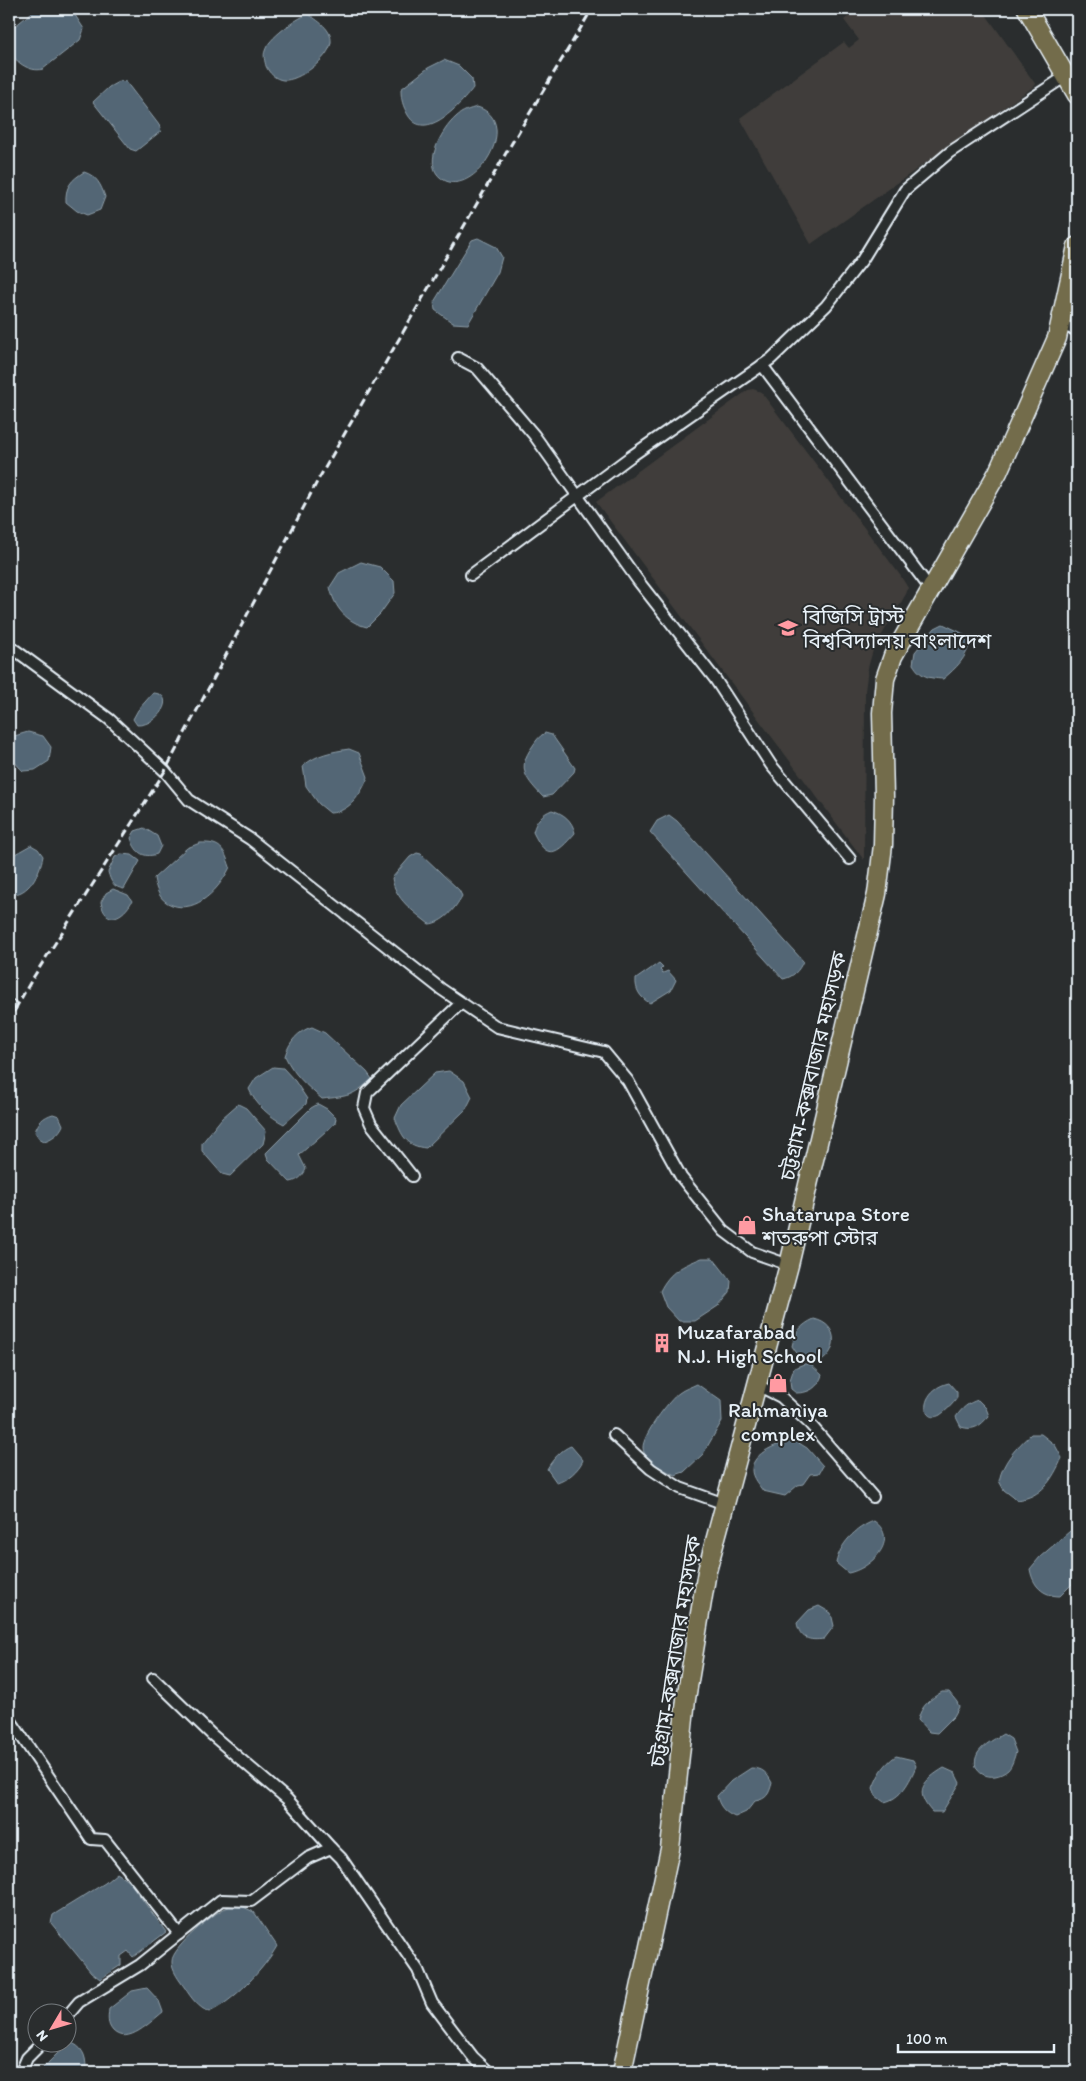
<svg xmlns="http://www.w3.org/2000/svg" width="1086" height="2081" font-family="Itim,'Noto Sans Bengali',sans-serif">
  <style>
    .built { fill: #403e3b }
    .water { fill: #526675; stroke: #8e9ea9 }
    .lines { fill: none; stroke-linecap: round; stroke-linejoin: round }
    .minor-casing { stroke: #e8f1f8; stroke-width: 14 }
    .trunk-casing { stroke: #e8f1f8; stroke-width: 21 }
    .minor { stroke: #2a2d2e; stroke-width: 10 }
    .trunk { stroke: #736c4b; stroke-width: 18 }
    .rail { stroke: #e8f1f8; stroke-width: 3; stroke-dasharray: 8 4; stroke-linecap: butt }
    .labels { text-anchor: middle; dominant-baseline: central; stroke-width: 4; stroke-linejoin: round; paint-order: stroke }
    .poi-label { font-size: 21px; fill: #e8f1f8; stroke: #2a2d2e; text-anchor: start }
    .street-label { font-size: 21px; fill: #e8f1f8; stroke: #2a2d2e }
  </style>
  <rect width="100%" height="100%" fill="#2a2d2e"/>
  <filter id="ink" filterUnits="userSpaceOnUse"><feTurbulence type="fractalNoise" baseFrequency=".02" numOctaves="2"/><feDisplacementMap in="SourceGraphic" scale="10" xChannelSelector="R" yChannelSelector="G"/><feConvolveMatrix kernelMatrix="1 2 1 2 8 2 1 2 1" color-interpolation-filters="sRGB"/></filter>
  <g filter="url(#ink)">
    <g class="built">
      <path d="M858,9H982L1036,85L811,244L740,118L844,42L849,48L859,40L844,20Z"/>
      <path d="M753,389L761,392L900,575L908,588L906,594L873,650L868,668L865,691L864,860L596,502L748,390Z"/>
    </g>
    <g class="water">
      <path d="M36,9H71L84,29L80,40L43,69C30,73 12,61 9,47C8,43 9,36 9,31Z"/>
      <path d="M308,14C317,20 332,29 331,42C330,58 298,82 283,80C275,79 269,73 266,66C265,62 263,55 265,51C268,38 296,19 308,14Z"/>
      <path d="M444,60L459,66L472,79L473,88C462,103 425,144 408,115C403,106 401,100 401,89L428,68Z"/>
      <path d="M120,81L126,82L159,125L161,131L136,151L130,149L93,102L109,87Z"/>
      <path d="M477,107C522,120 478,194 446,181C419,169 441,130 456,117C462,111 470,109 477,107Z"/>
      <path d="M84,172C97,176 101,185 105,197L100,210L87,215L77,211L66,202C65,187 71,180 84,172Z"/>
      <path d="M478,238L496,247L502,257L498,272L468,324L453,323L435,310L434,302L472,240Z"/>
      <path d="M361,562L380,567L394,581L395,593L380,614L367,627C346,622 334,607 330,587L339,573Z"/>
      <path d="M943,624L962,633L970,641C967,658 956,668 943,679C928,678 921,677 913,664L915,652L935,628Z"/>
      <path d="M153,693C178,694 158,726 137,725L133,719L138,710Z"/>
      <path d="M28,732L43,736L51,747L49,761L35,770L23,771C11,759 8,754 11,737Z"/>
      <path d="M545,733L552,735L575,768L574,772L552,795L543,797C527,780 516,769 532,747C536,741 539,736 545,733Z"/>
      <path d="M349,749L359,753L368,777C361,794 350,812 330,813L319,804L306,786L303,766C317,754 331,752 349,749Z"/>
      <path d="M552,810C564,814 572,820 575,833C557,854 547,862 533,832C536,820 542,814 552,810Z"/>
      <path d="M669,815L677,821L803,961C799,971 793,977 783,979L650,832L657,821Z"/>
      <path d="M144,828L157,836L161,846L157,854C142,859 135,851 131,838L135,831Z"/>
      <path d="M200,843C221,842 224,849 230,867C220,888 197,914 172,905C160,901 156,890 154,878L187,848Z"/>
      <path d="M31,845L38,849L43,856C40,872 29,896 10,894L9,861L15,854Z"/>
      <path d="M417,853L421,854L459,890L462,896C455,909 443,923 429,924C413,911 395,899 392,878L410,857Z"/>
      <path d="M121,854L132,855L140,861L124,889C113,887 111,882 108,872L115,857Z"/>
      <path d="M113,889L128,895L132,901C124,917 105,927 101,902L106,893Z"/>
      <path d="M659,963L663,967L660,970L663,973L668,971L676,980L671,990L650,1003C640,998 635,989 636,979Z"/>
      <path d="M312,1027L325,1033L367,1072L372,1079C352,1097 348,1096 322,1099C307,1086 293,1074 285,1056C289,1042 298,1031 312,1027Z"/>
      <path d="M273,1067L283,1068L295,1081L307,1099L306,1104L284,1124C270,1117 255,1104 249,1089L256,1078Z"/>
      <path d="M449,1071L464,1081L472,1097L466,1109L426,1148C406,1146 402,1136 395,1118L401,1105L435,1073Z"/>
      <path d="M238,1104L246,1108L266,1131L263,1144L230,1176L222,1174L202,1151V1143L222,1118Z"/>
      <path d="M318,1104L327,1109L336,1118L335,1123L299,1155L306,1169C303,1176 298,1181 290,1182L268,1159L266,1153L311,1108Z"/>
      <path d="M53,1114L59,1116L63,1125C60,1133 52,1139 44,1141L39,1138L35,1132C38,1122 43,1117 53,1114Z"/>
      <path d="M702,1258H713L731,1281L730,1292L718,1306L695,1321H679L666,1307L660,1291C670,1271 682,1266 702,1258Z"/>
      <path d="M814,1319C857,1329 819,1392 792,1346C795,1332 801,1325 814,1319Z"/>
      <path d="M804,1364H810L822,1375C818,1388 809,1393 796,1393L791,1389L790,1380L794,1368Z"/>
      <path d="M949,1383L957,1392V1398C953,1404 946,1411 940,1415C921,1425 918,1390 949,1383Z"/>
      <path d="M697,1384L721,1401L722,1421L703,1454L684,1472L675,1475C665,1470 644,1461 643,1448C642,1436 669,1400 679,1393C684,1389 691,1387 697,1384Z"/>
      <path d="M978,1400L986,1408L989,1416C980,1426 974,1431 961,1427L956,1417C962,1408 968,1403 978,1400Z"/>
      <path d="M1031,1434H1041L1055,1445L1062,1458C1052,1480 1042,1497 1017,1500L1004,1490L999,1481C1003,1461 1016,1448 1031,1434Z"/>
      <path d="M794,1440L807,1448L823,1466L819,1473L810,1474L803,1484L798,1485L785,1496L763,1491C759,1485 752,1478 752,1470C752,1452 780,1443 794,1440Z"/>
      <path d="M571,1446L583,1460C579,1470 567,1480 557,1483L547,1469C552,1460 562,1449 571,1446Z"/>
      <path d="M874,1521C901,1540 870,1569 848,1573L836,1563C840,1544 855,1528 874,1521Z"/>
      <path d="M1077,1525V1579L1060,1596C1043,1596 1033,1586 1030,1569L1040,1557Z"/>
      <path d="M819,1606L831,1613L834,1626L824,1639C809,1641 800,1639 797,1623L809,1610Z"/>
      <path d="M942,1692H949L957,1702L959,1707L954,1716L937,1733L929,1732L918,1720C921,1706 930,1699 942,1692Z"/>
      <path d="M1003,1734L1011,1739L1016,1752C1014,1758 1012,1766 1008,1770C992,1784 967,1773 978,1753C984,1744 995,1739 1003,1734Z"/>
      <path d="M896,1756L913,1760L916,1766C910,1781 901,1799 884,1802L876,1796L873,1788C878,1775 884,1764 896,1756Z"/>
      <path d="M751,1768C763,1768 767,1773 772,1783C769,1794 767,1799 755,1801L746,1812L735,1817C725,1813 719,1806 717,1796L731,1781Z"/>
      <path d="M944,1768L955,1773L960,1783L942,1812H932C913,1791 924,1780 944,1768Z"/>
      <path d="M117,1873L128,1880L166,1932L133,1957L128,1951L121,1956V1965L100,1979L91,1972L51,1923L53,1915L105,1883Z"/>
      <path d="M241,1906L254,1912L277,1946C265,1968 233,2002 209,2012C199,2008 191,1998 185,1988C180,1981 171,1970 172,1961C172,1948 213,1913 226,1908C230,1906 236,1907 241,1906Z"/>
      <path d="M147,1988L159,2001L163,2012C151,2021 128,2046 113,2031C107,2024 108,2018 109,2009L132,1991Z"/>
      <path d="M69,2042C82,2046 86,2055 86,2068L82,2072H42L43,2068Z"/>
    </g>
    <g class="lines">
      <defs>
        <g id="minor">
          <path d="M1060,325L1077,330"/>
          <path d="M458,358L477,368L534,435L639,582L715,679L771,765L850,859"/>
          <path d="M762,365L932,591"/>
          <path d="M471,575L630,457L771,359L826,306L862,260L905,190L950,152L1066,76"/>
          <path d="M9,648L15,650L109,719L165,771L189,800L250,839L441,989L497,1027L604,1052L628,1081L681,1177L724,1231L752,1252L789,1265"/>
          <path d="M9,1008L11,1006"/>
          <path d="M412,1176L371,1124L364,1108L367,1093L461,1003"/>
          <path d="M757,1385L781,1397L810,1424L873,1497"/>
          <path d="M614,1435L651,1469L680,1488L725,1504"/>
          <path d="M153,1678L211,1734L287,1799L331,1848"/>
          <path d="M9,1718L91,1839L105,1840L179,1934"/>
          <path d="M68,2015L79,2002L140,1965L221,1900L251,1901L308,1858L331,1848L341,1858L418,1970L432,2003L473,2057L489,2072"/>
          <path d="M21,2072L27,2058L41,2044"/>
        </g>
        <g id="trunk">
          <path d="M1027,9L1077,95"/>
          <path d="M622,2072L670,1849L686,1699L707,1571L789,1265L877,894L883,845L884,796L882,713L885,679L893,656L998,472L1057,338L1077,246"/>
        </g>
      </defs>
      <use href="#minor" class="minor-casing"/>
      <use href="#trunk" class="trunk-casing"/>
      <use href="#minor" class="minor"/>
      <use href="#trunk" class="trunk"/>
      <path class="rail" d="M9,1020L31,981L165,771L318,480L506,153L592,9"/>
    </g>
  </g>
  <defs>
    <symbol id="university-bare" viewBox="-9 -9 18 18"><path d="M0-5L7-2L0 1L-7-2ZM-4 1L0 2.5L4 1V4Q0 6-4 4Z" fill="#ff9aa2" stroke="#2a2d2e" stroke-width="2.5" paint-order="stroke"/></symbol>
    <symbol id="shop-bare" viewBox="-9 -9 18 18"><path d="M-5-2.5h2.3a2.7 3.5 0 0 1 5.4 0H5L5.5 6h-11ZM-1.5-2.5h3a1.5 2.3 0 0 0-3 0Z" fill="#ff9aa2" stroke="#2a2d2e" stroke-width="2.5" paint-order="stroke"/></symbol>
    <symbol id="building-bare" viewBox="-9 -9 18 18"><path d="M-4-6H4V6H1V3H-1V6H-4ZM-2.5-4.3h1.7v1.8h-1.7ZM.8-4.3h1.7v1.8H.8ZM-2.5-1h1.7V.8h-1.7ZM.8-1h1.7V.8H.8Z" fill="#ff9aa2" stroke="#2a2d2e" stroke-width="2.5" paint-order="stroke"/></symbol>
  </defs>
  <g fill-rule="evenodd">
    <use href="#university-bare" x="774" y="614" width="28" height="28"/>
    <use href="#shop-bare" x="733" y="1211" width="28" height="28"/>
    <use href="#building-bare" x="648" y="1329" width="28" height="28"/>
    <use href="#shop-bare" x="764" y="1369" width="28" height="28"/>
  </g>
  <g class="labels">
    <g class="poi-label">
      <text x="803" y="616">বিজিসি ট্রাস্ট<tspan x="803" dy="24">বিশ্ববিদ্যালয় বাংলাদেশ</tspan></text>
      <text x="762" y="1213">Shatarupa Store<tspan x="762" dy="24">শতরুপা স্টোর</tspan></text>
      <text x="677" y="1331">Muzafarabad<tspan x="677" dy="24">N.J. High School</tspan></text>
      <text x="778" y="1409" text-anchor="middle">Rahmaniya<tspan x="778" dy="24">complex</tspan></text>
    </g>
    <g class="street-label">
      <text transform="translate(813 1066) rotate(-77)">চট্টগ্রাম-কক্সবাজার মহাসড়ক</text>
      <text transform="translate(675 1651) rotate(-81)">চট্টগ্রাম-কক্সবাজার মহাসড়ক</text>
    </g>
  </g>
  <rect width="1086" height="2081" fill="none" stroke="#2a2d2e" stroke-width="30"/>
  <rect x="15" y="15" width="1056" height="2051" fill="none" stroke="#e8f1f8" stroke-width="2" filter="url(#ink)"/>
  <g transform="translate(52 2028) rotate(232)"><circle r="24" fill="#2a2d2e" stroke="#767b7f"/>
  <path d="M0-4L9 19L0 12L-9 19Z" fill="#ff9aa2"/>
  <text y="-8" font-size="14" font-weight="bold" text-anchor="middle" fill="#e8f1f8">N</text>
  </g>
  <path d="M898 2044v8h156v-8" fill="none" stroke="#e8f1f8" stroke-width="2.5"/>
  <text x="906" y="2044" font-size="15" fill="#e8f1f8" stroke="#2a2d2e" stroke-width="4" paint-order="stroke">100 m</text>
</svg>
